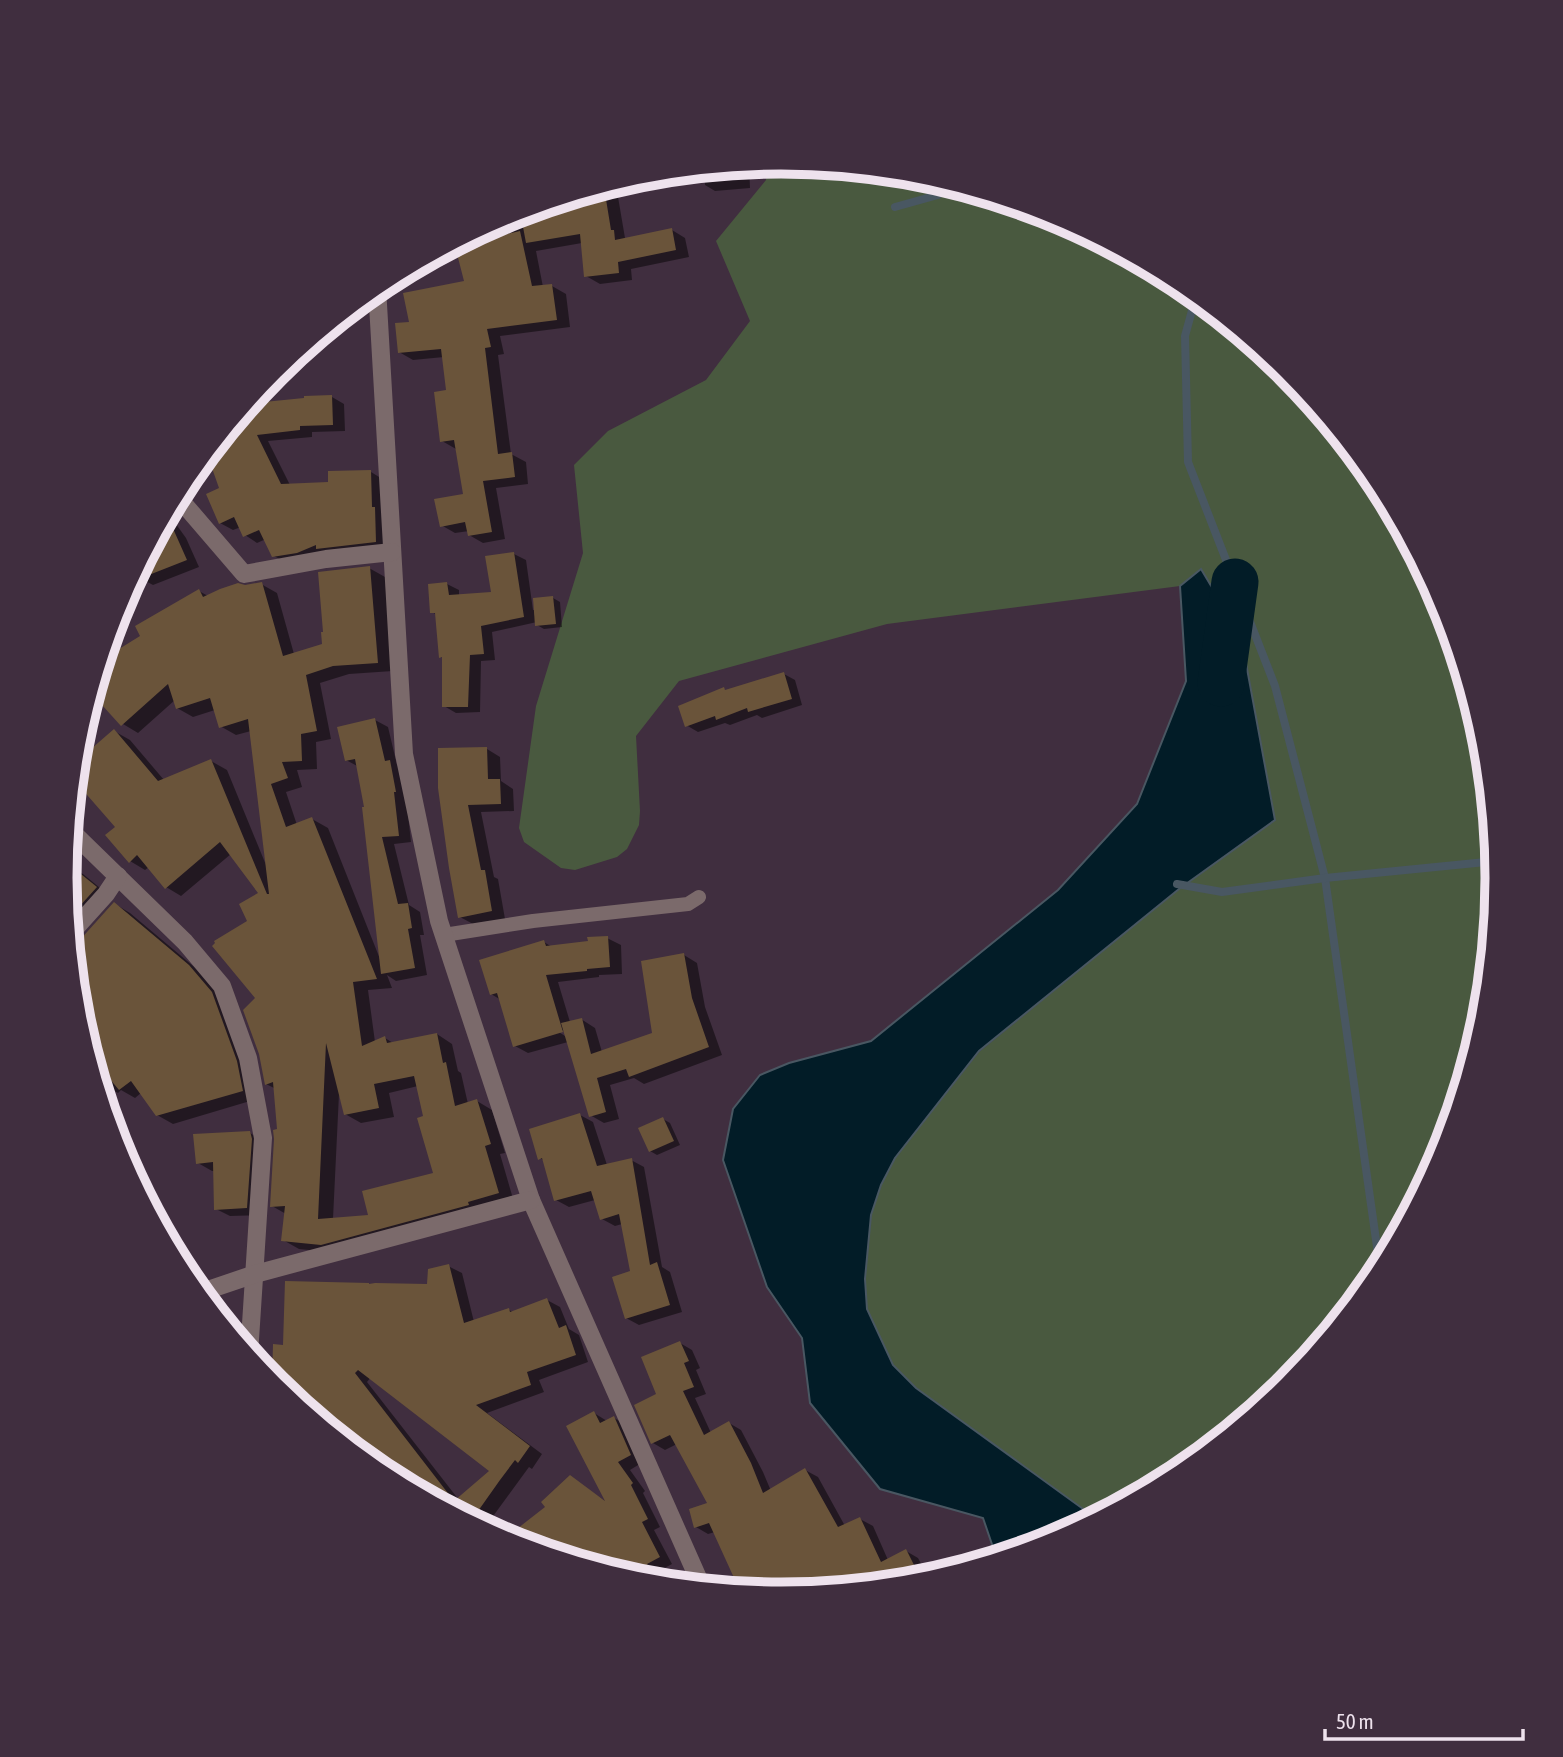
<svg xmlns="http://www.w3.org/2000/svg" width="1563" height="1757" font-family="'Asap Condensed',sans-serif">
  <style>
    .green { fill: #49593f }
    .water { fill: #021c27; stroke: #495762; stroke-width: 2 }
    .shadow { fill: #0007; fill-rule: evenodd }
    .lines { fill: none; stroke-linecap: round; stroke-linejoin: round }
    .stream { stroke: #495762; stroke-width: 8 }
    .river { stroke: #021c27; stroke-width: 47 }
    .building { fill: #6a543a; fill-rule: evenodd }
    .service { stroke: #7b6a6b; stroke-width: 14 }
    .minor { stroke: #7b6a6b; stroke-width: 18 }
    .rim { fill: none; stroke: #eee2ed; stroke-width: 9 }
  </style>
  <rect width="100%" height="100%" fill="#402e3f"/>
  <path class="green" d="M782,162L922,176L1056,216L1180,283L1289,372L1378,481L1444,605L1485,739L1498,879L1484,1019L1444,1153L1377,1277L1288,1386L1179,1475L1097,1519L916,1388L893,1365L867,1309L865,1279L871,1215L881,1185L895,1158L979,1052L1179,889L1275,820L1202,570L1180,586L887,624L679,681L636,736L640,811L639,825L627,849L617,857L575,870L561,868L524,842L519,828L536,706L583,553L574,465L608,431L706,380L750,321L716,241L766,180L767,163Z"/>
  <path class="water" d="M1201,569L1241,636L1275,820L1179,889L979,1051L895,1158L881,1185L871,1215L865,1279L867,1309L893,1365L916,1388L1097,1519L1055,1541L997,1559L983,1518L880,1489L810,1403L802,1338L767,1287L723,1160L733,1109L760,1075L789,1063L871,1041L1058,890L1137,804L1186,681L1180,586Z"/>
  <g class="shadow">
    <path d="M749,165L750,188L715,191L705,185L704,169Z"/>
    <path d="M608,186L617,191L625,238L627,239L672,230L685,238L689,257L631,269L632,280L600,284L586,276L582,243L536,251L543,287L552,286L566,294L570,327L500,336L504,354L498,355L511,454L526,462L528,484L496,488L505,539L483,543L469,535V531L455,533L441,525L465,495L456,449L442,441L447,392L444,357L413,360L399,352L411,323L466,283L458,250L443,251L508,216Z"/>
    <path d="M332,397L344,404L345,431L312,432V437L268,441L290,485L330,484L371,472L384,480L388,549L287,563L274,556L266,539L257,543L245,535L241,527L233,530L220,523L221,489L266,404Z"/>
    <path d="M168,513L186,538L199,567L153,585L140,578L137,571Z"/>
    <path d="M514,554L526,560L533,610H536L553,598L560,602L562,627L544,629L537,625V622L492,632L495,660L481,661L480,712L456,713L444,706V658L441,657L437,615L432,612L447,584L459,590V596L493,593Z"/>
    <path d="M369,568L385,577L393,671L349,674L320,683L331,739L316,742L317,769L297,770L302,787L286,792L297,825L312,819L328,828L380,959L366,808L359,767L346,760L375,720L388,727L397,765L403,769L411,842L394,844L409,905L420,912L424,935H420L427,975L396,981L387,975L392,988L368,990L375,1042L385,1038L393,1043L437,1034L452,1044L458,1071L461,1073L468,1104L477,1101L492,1110L505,1153L500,1154L514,1202L338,1253L299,1249L283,1240L286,1214L272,1206L279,1131L276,1089L266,1084L250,922L261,894L231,854L181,896L166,887L149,867L145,870L130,861L117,827L75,777L79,736L93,749L114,731L130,740L164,780L211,761L227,770L266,865L251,731L236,735L220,726L215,710L193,717L177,708L175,700L138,733L123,724L142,636L199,591L208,596L261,584L277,593L294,654L323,645ZM418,1086L435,1174L371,1217L333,1219L339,1094L345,1114L361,1123L394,1117L389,1093Z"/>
    <path d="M784,674L795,680L802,705L762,718L757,715L730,725L725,723L698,732L686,725L723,689L727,691Z"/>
    <path d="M487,749L500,757L501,781L513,789L514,811L481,812L494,877L498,879L505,919L473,924L460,917L440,787Z"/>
    <path d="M66,865L83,874L111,897L76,936L74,942L75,945L79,944L115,904L130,913L205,976L227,1002L257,1099L173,1124L157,1115L141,1093L135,1098L121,1090L118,1093L103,1084L78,1018L65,878Z"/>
    <path d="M607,938L621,945L622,974L599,975V977L558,982L570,1022L581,1019L595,1028L602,1052L654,1034L684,955L697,963L705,1007L722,1055L644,1084L634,1078L610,1085L619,1119L604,1123L590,1115L568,1042L528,1053L515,1046L501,1000L491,994L544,942L552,947L589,942ZM556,1026L565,1032V1036L554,1029Z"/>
    <path d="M580,1115L593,1122L607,1165L631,1160L644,1167L662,1267L670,1272L682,1312L639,1325L626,1318L632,1272L622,1224L615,1226L602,1219L595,1200L569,1207L556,1200L545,1161L540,1158Z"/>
    <path d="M663,1119L670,1123L680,1145L657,1155L650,1151Z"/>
    <path d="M250,1133L263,1141L260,1215L230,1216L216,1209L215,1171H212L198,1163Z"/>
    <path d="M448,1266L462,1273L474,1322L509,1310L513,1312L547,1300L560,1307L569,1329L579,1335L588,1362L539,1380L544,1392L487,1413L542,1454L532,1469L529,1467L491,1519L511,1536L548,1507L570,1477L608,1503L594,1413L607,1421L614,1418L627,1425L643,1462L630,1470L645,1491L643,1493L660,1527L654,1530L672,1564L659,1571L667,1584L641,1581L507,1541L409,1488L405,1483L402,1484L383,1474L364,1459L345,1413L343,1441L278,1388V1378L285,1346L429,1285ZM371,1377L492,1471L459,1500L367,1382Z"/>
    <path d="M1358,1301L1343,1319L1341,1302Z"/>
    <path d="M212,1309L229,1317L231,1332Z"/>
    <path d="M680,1343L692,1350L700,1368L696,1370L706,1394L695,1398L711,1433L729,1423L741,1430L763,1472L771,1491L805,1470L818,1477L845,1526L860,1519L873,1526L888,1560L906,1551L918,1558L929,1579L921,1582L781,1595L742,1591L715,1532L708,1534L696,1527L710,1504L677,1444L665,1450L653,1443L658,1395Z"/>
  </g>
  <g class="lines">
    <g class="stream">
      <path d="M895,207L938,195L948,184"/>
      <path d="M1196,296L1185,336L1188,462L1275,686L1325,878L1377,1247"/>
      <path d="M1177,884L1222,892L1325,878L1496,861"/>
      <path d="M1380,1272L1377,1247L1394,1245"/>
    </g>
    <path class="river" d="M1221,683L1235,582"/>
  </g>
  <g class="building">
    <path d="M604,187L611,230H614L615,240L672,228L676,250L618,262L619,273L584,277L580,234L526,243L521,216L534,214L533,208Z"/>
    <path d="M520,231L532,286L552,284L557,320L487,329L491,347L485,348L498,454L512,452L515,477L483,481L492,532L468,536L465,522L440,527L434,499L463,494L454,440L440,442L434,392L446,390L441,349L398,353L395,323L409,322L403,293L464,281L455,246Z"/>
    <path d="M261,388L264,402L304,398V396L332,395L333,425L300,426V430L257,435L281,484L328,482V471L371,470L372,507H375L376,542L316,549V545L297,553L272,557L259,530L243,537L234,517L219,524L206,494L219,488L207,454Z"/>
    <path d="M167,515L187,560L131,582L150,547Z"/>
    <path d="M514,552L524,617L481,626L484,654L470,655L468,707H442V657L439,658L435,613H430L428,584L447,582L449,595L491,592L485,556Z"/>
    <path d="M370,566L378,663L333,666L306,675L317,731L301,734L302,761L282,762L288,778L271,784L286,827L312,817L377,979L353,982L362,1046L385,1036L387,1043L437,1033L443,1063L446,1062L455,1106L477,1099L491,1144L485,1146L499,1193L468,1202L469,1205L321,1245L281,1241L285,1206L270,1207L274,1139L273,1130L277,1129L273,1082L265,1085L259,1054L243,1010L255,998L212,946L215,943L214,941L247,921L239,904L258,893L220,842L165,889L137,855L129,863L105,835L115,827L74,780L76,762L114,729L158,781L211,759L267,894H269L248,719L219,728L210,698L176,709L168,684L121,726L92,694L96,680L116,662L111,654L140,636L135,626L199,589L203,597L220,589L238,583L245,585L262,582L283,656L322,644L321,632H323L318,572ZM326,1043L344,1115L379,1108L374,1084L414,1076L423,1116L417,1118L433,1173L362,1191L368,1215L318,1219Z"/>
    <path d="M553,596L556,624L535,626L533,598Z"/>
    <path d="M784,672L792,699L748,712L747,708L716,720L715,716L685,727L678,706L724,687L725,690Z"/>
    <path d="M375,718L385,761L390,760L396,792H394L399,836L382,837L398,904L408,903L412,928L408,929L415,968L381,974L362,807H364L355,759L345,761L337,727Z"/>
    <path d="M487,747L488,779H500L501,804L468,805L481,870H485L492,911L458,918L449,868L438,788V748Z"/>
    <path d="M66,862L97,887L69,918L65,878Z"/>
    <path d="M114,902L189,965L212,992L237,1061L243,1091L156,1116L131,1081L119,1090L109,1078L99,1087L78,1018L71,945L78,942Z"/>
    <path d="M608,936L610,967L587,969V971L546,975L563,1032L513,1047L497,993L490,995L479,960L544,940L546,946L588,941L587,937Z"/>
    <path d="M684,953L692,998L709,1047L629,1077L626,1069L597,1078L606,1112L589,1117L561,1023L582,1018L591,1054L652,1033L641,961Z"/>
    <path d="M580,1113L597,1166L632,1158L650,1265L657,1262L670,1305L625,1319L612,1277L630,1271L619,1214L600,1220L591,1191L554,1201L542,1158L538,1160L529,1129Z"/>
    <path d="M663,1117L674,1141L649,1152L638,1128Z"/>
    <path d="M250,1131L252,1139L247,1208L214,1210L213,1162L196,1164L193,1134Z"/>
    <path d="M449,1264L464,1323L509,1308L510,1312L547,1298L559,1328L566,1325L576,1355L527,1372L531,1385L476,1405L530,1446L518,1463L515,1460L500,1480L471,1521L406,1486L396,1474L389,1477L383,1474L272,1382L273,1344L283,1345L285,1281L369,1283V1284L375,1283L427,1284L428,1269ZM358,1370L489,1471L454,1501L355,1373Z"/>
    <path d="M680,1341L689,1361L684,1363L694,1387L683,1391L704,1435L729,1421L751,1463L763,1493L805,1468L838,1527L860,1517L881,1562L906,1549L922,1581L781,1595L740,1591L709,1523L694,1528L689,1509L707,1503L670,1435L651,1444L634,1405L656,1394L641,1357Z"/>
    <path d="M594,1411L600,1423L614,1416L631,1455L618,1462L633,1483L631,1485L648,1519L642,1522L660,1557L647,1564L659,1583L641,1581L504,1539L545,1507L541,1502L570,1475L605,1501L566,1426Z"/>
  </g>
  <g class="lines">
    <path class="service" d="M444,935L533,921L688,904L699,897"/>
    <g class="minor">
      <path d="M377,287L404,754L439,921L531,1200L702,1587"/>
      <path d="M177,496L244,574L326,559L392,552"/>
      <path d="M70,830L185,942L222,986L248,1058L263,1138L249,1355"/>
      <path d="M70,934L106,894L118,876"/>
      <path d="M199,1293L255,1274L531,1200"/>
    </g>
  </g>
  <path d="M0 0H1563V1757H0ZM77 878a704 704 0 1 1 1408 0a704 704 0 1 1-1408 0Z" fill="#402e3f" fill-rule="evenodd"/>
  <path class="rim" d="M77 878a704 704 0 1 1 1408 0a704 704 0 1 1-1408 0Z"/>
  <path d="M1325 1729v10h198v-10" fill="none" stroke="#eee2ed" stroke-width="3.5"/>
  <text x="1336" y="1729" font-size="21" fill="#eee2ed" stroke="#402e3f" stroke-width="5" paint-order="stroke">50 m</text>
</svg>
